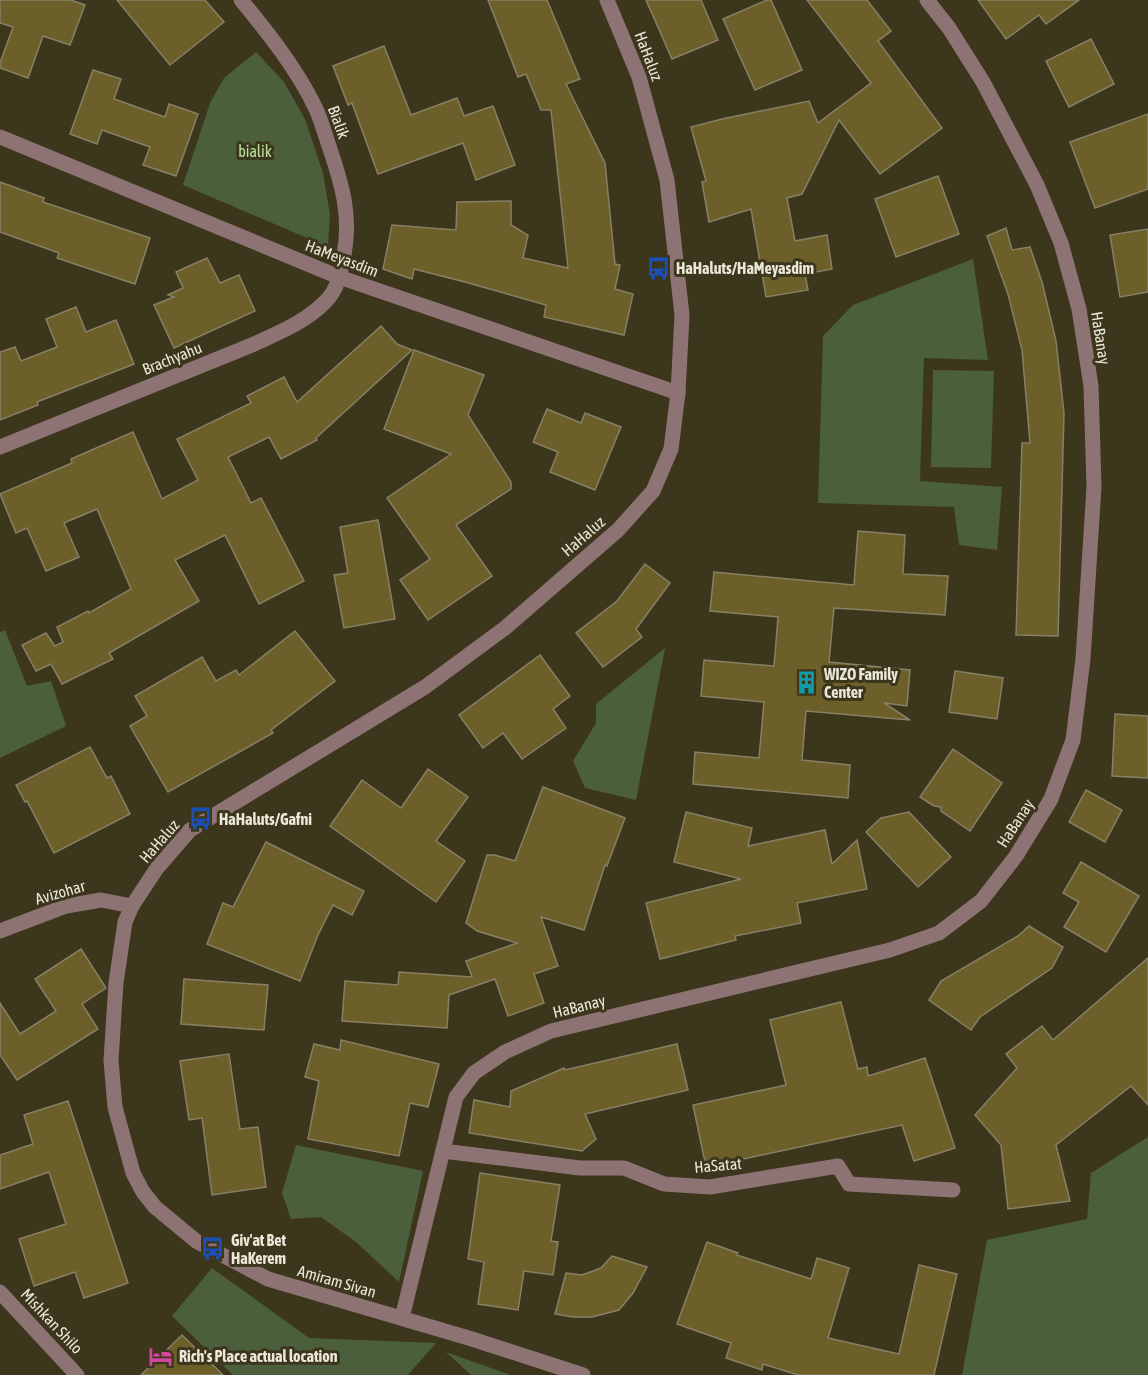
<svg xmlns="http://www.w3.org/2000/svg" width="1148" height="1375" font-family="'Asap Condensed',sans-serif">
  <style>
    .green { fill: #4b5f3d }
    .building { fill: #6d5f2a; stroke: #878065; stroke-width: 1.5 }
    .lines { fill: none; stroke-linecap: round; stroke-linejoin: round }
    .minor { stroke: #8e7374; stroke-width: 15 }
    .labels { text-anchor: middle; dominant-baseline: central; stroke-width: 6; stroke-linejoin: round; paint-order: stroke }
    .street-label { font-size: 16px; fill: #ebe7d9; stroke: #3c361d }
    .park-label { font-size: 16px; fill: #bce59d; stroke: #3c361d }
    .poi-label { font-size: 16px; font-weight: bold; fill: #ebe7d9; stroke: #3c361d; text-anchor: start }
  </style>
  <rect width="100%" height="100%" fill="#3c361d"/>
  <g class="green">
    <path d="M256,52L284,82L305,119L323,173L330,215L328,247L183,185L210,103L224,78Z"/>
    <path d="M973,259L988,360L924,358L920,481L1002,487L997,550L959,545L954,507L818,503L823,336L853,305Z"/>
    <path d="M933,370L994,371L991,468L931,467Z"/>
    <path d="M5,630L27,686L51,681L66,726L0,758V632Z"/>
    <path d="M665,648L636,800L585,788L573,761L596,723V704Z"/>
    <path d="M1148,1137V1375H962L987,1240L1087,1219L1091,1173Z"/>
    <path d="M296,1145L423,1171L399,1282L356,1242L321,1217L291,1219L282,1193Z"/>
    <path d="M212,1268L309,1338L436,1343L408,1375H233L172,1316Z"/>
    <path d="M446,1352L511,1375H471Z"/>
  </g>
  <g class="building">
    <path d="M0,0H71L85,5L70,45L43,36L28,78L0,68V63L13,27L0,23Z"/>
    <path d="M117,0H205L224,22L170,65Z"/>
    <path d="M488,0H547L580,79L566,84L605,163L615,264L620,265L615,289L633,294L624,335L544,317L546,305L465,282L414,269L412,279L383,269L392,225L456,230L457,202L511,201V225L528,235L523,258L568,268L551,110H541L526,74L518,77Z"/>
    <path d="M646,0H701L718,40L672,59Z"/>
    <path d="M767,0H771L802,70L755,90L723,19Z"/>
    <path d="M807,0H867L891,31L878,41L942,128L880,174L839,120L802,194L787,198L795,241L827,235L832,269L805,274L808,290L766,297L751,209L709,222L702,182L706,181L691,127L722,119L809,101L818,123L871,83Z"/>
    <path d="M978,0H1079L1046,24L1039,15L1006,39Z"/>
    <path d="M1091,39L1114,84L1069,107L1046,61Z"/>
    <path d="M384,46L411,115L457,98L464,116L493,106L515,165L476,180L463,143L378,174L352,103L348,105L333,66Z"/>
    <path d="M93,70L121,79L114,99L165,117L169,104L198,114L176,176L143,165L150,147L102,130L97,144L70,134Z"/>
    <path d="M1148,114V189L1095,208L1070,142Z"/>
    <path d="M938,176L959,234L896,257L875,199Z"/>
    <path d="M0,182L44,198L43,202L150,238L135,284L57,258L59,253L0,232Z"/>
    <path d="M1006,228L1012,250L1030,247L1042,282L1056,341L1064,413L1058,636L1016,635L1022,443H1030L1022,350L1008,294L987,236Z"/>
    <path d="M1148,229V292L1120,297L1110,235Z"/>
    <path d="M207,258L220,283L239,275L255,311L174,348L154,305L174,297L168,295L183,288L176,272Z"/>
    <path d="M76,307L86,332L116,320L134,364L37,402L38,405L0,420V352L15,347L21,361L57,347L46,319Z"/>
    <path d="M381,326L397,344L412,350L316,438L317,440L281,459L269,437L228,457L251,503L261,498L304,581L259,604L225,535L175,560L199,601L109,653L113,659L62,684L51,664L36,671L22,645L46,633L55,646L63,642L57,627L88,611L89,613L131,589L97,509L64,523L79,557L46,571L27,528L16,533L0,494L72,463L71,459L133,432L162,499L198,480L177,439L251,403L247,396L284,377L297,402Z"/>
    <path d="M414,350L484,375L468,415L511,482V489L456,525L492,576L428,620L400,580L430,559L387,498L451,454L384,429Z"/>
    <path d="M547,409L581,423L585,413L621,427L595,490L550,472L558,452L533,442Z"/>
    <path d="M378,520L395,619L344,628L334,575L348,573L340,527Z"/>
    <path d="M858,531L905,535L903,574L948,576L945,615L834,608L829,662L910,670L907,706L884,703L910,720L806,711L802,760L850,765L848,798L693,784L695,752L759,758L764,702L701,696L704,660L774,666L778,617L710,611L714,572L854,585Z"/>
    <path d="M645,564L670,583L636,629L642,637L603,667L576,633L617,601Z"/>
    <path d="M295,631L335,681L271,730L273,733L168,792L130,726L147,716L135,696L202,657L216,681L236,670L239,675Z"/>
    <path d="M540,655L570,696L553,709L566,728L522,759L503,733L483,748L459,715Z"/>
    <path d="M955,671L1003,678L997,719L949,712Z"/>
    <path d="M1115,714L1148,716V778L1112,776Z"/>
    <path d="M90,747L107,778L111,776L130,814L54,853L27,801L25,802L16,785Z"/>
    <path d="M953,749L1002,783L970,831L941,811V807L934,806L920,797Z"/>
    <path d="M428,769L468,797L436,841L465,861L436,902L330,826L362,780L401,808Z"/>
    <path d="M543,787L625,818L607,866L605,865L584,930L541,917L558,966L534,974L544,1003L508,1016L495,979L449,995L447,1028L342,1021L345,981L398,985L399,972L472,977L466,961L517,943L477,931L466,923L487,855H495L515,861Z"/>
    <path d="M1086,790L1122,810L1105,842L1069,822Z"/>
    <path d="M686,812L752,828L748,846L825,830L832,864L857,840L867,889L797,903L801,923L735,936L736,940L660,959L646,903L741,879L674,862Z"/>
    <path d="M909,812L951,857L918,887L866,832L881,818Z"/>
    <path d="M266,842L364,891L352,915L333,905L318,935L300,981L207,944L223,903L233,907Z"/>
    <path d="M1081,862L1139,896L1106,952L1064,927L1079,902L1063,893Z"/>
    <path d="M1029,926L1063,947L1052,968L980,1017L971,1030L929,1000L941,981L1018,936Z"/>
    <path d="M81,949L106,988L82,1004L98,1029L17,1080L0,1055V1003L20,1034L56,1011L35,979Z"/>
    <path d="M1148,958V1105L1131,1086L1056,1145L1070,1201L1008,1209L1001,1145L975,1115L1017,1068L1006,1054L1042,1026L1053,1040Z"/>
    <path d="M184,979L268,985L264,1030L181,1024Z"/>
    <path d="M841,1002L858,1069L867,1067L868,1076L925,1058L955,1148L914,1161L902,1125L706,1167L693,1105L786,1085L770,1020Z"/>
    <path d="M341,1040L439,1064L428,1107L410,1103L399,1156L308,1139L319,1081L305,1077L314,1044L340,1050Z"/>
    <path d="M677,1044L688,1090L585,1114L596,1139L582,1151L469,1133L474,1100L510,1107L511,1091L564,1068L565,1070Z"/>
    <path d="M229,1054L240,1129L258,1127L266,1187L212,1195L202,1118L189,1120L180,1061Z"/>
    <path d="M68,1101L128,1283L84,1298L75,1272L34,1286L19,1239L66,1224L49,1172L0,1189V1155L33,1144L24,1115Z"/>
    <path d="M480,1173L560,1185L551,1241L558,1242L553,1275L524,1271L518,1310L478,1304L484,1262L468,1259Z"/>
    <path d="M707,1242L738,1253L737,1255L811,1279L817,1258L849,1268L828,1338L899,1354L919,1265L957,1274L934,1375H798L763,1364L762,1370L726,1358L731,1343L677,1324Z"/>
    <path d="M612,1256L647,1267L633,1293L619,1310L592,1317H573L555,1314L566,1273L582,1275L601,1268Z"/>
    <path d="M182,1335L223,1375H141Z"/>
  </g>
  <g class="lines">
    <g class="minor">
      <path d="M0,137L339,277L678,393"/>
      <path d="M0,447L252,345C278,333 306,322 326,301C338,289 341,271 344,255C351,217 343,188 331,152C326,138 322,122 316,109C297,69 269,34 241,0"/>
      <path d="M0,931L66,906L101,900L132,906"/>
      <path d="M443,1151L580,1168H624L664,1184L710,1187L838,1166L849,1184L953,1190"/>
      <path d="M0,1292L77,1375"/>
      <path d="M402,1318L456,1097L474,1073L505,1052L551,1031L890,950L939,933L981,901L1016,856L1051,799L1073,740L1083,659L1094,487L1091,386L1079,309L1061,243L1037,185L983,82L949,28L927,0"/>
      <path d="M583,1375L472,1339L268,1279L196,1241L155,1207L143,1192L133,1173L115,1107L111,1060L116,983L125,922L132,906L157,868L190,830L425,687L505,628L618,530L653,491L671,449L678,393L682,315L667,180L639,77L607,0"/>
    </g>
  </g>
  <defs>
    <symbol id="bus-bare" viewBox="-9 -9 18 18"><path d="M-5-6H5V4H4V6H2V4H-2V6H-4V4H-5ZM-3.5-4V0h7V-4ZM-3.5 1.2v1.5H-2V1.2ZM2 1.2v1.5H3.5V1.2Z" fill="#1a4fb4" stroke="#3c361d" stroke-width="2.5" paint-order="stroke"/></symbol>
    <symbol id="building-bare" viewBox="-9 -9 18 18"><path d="M-4-6H4V6H1V3H-1V6H-4ZM-2.5-4.3h1.7v1.8h-1.7ZM.8-4.3h1.7v1.8H.8ZM-2.5-1h1.7V.8h-1.7ZM.8-1h1.7V.8H.8Z" fill="#0f9aa8" stroke="#3c361d" stroke-width="2.5" paint-order="stroke"/></symbol>
    <symbol id="hotel-bare" viewBox="-9 -9 18 18"><path d="M-6-4.5h1.5V1H6V5H4.5V3h-9V5H-6ZM-4 0a1.8 1.8 0 1 1 3.6 0ZM.5 0V-2.5h3Q6-2.5 6 0Z" fill="#d1479c" stroke="#3c361d" stroke-width="2.5" paint-order="stroke"/></symbol>
  </defs>
  <g fill-rule="evenodd">
    <use href="#bus-bare" x="642" y="252" width="33" height="33"/>
    <use href="#building-bare" x="790" y="666" width="33" height="33"/>
    <use href="#bus-bare" x="184" y="802" width="33" height="33"/>
    <use href="#bus-bare" x="196" y="1232" width="33" height="33"/>
    <use href="#hotel-bare" x="144" y="1340" width="33" height="33"/>
  </g>
  <g class="labels">
    <g class="street-label">
      <text transform="translate(649 56) rotate(69)">HaHaluz</text>
      <text transform="translate(339 122) rotate(70)">Bialik</text>
      <text transform="translate(342 258) rotate(21)">HaMeyasdim</text>
      <text transform="translate(1101 338) rotate(81)">HaBanay</text>
      <text transform="translate(172 358) rotate(-22)">Brachyahu</text>
      <text transform="translate(583 536) rotate(-41)">HaHaluz</text>
      <text transform="translate(1015 823) rotate(-57)">HaBanay</text>
      <text transform="translate(159 841) rotate(-49)">HaHaluz</text>
      <text transform="translate(60 892) rotate(-16)">Avizohar</text>
      <text transform="translate(579 1006) rotate(-14)">HaBanay</text>
      <text transform="translate(718 1165) rotate(-5)">HaSatat</text>
      <text transform="translate(337 1281) rotate(16)">Amiram Sivan</text>
      <text transform="translate(52 1321) rotate(47)">Mishkan Shilo</text>
    </g>
    <g class="park-label">
      <text x="255" y="151">bialik</text>
    </g>
    <g class="poi-label">
      <text x="676" y="268">HaHaluts/HaMeyasdim</text>
      <text x="824" y="674">WIZO Family<tspan x="824" dy="18">Center</tspan></text>
      <text x="219" y="819">HaHaluts/Gafni</text>
      <text x="231" y="1240">Giv'at Bet<tspan x="231" dy="18">HaKerem</tspan></text>
      <text x="179" y="1356">Rich's Place actual location</text>
    </g>
  </g>
</svg>
